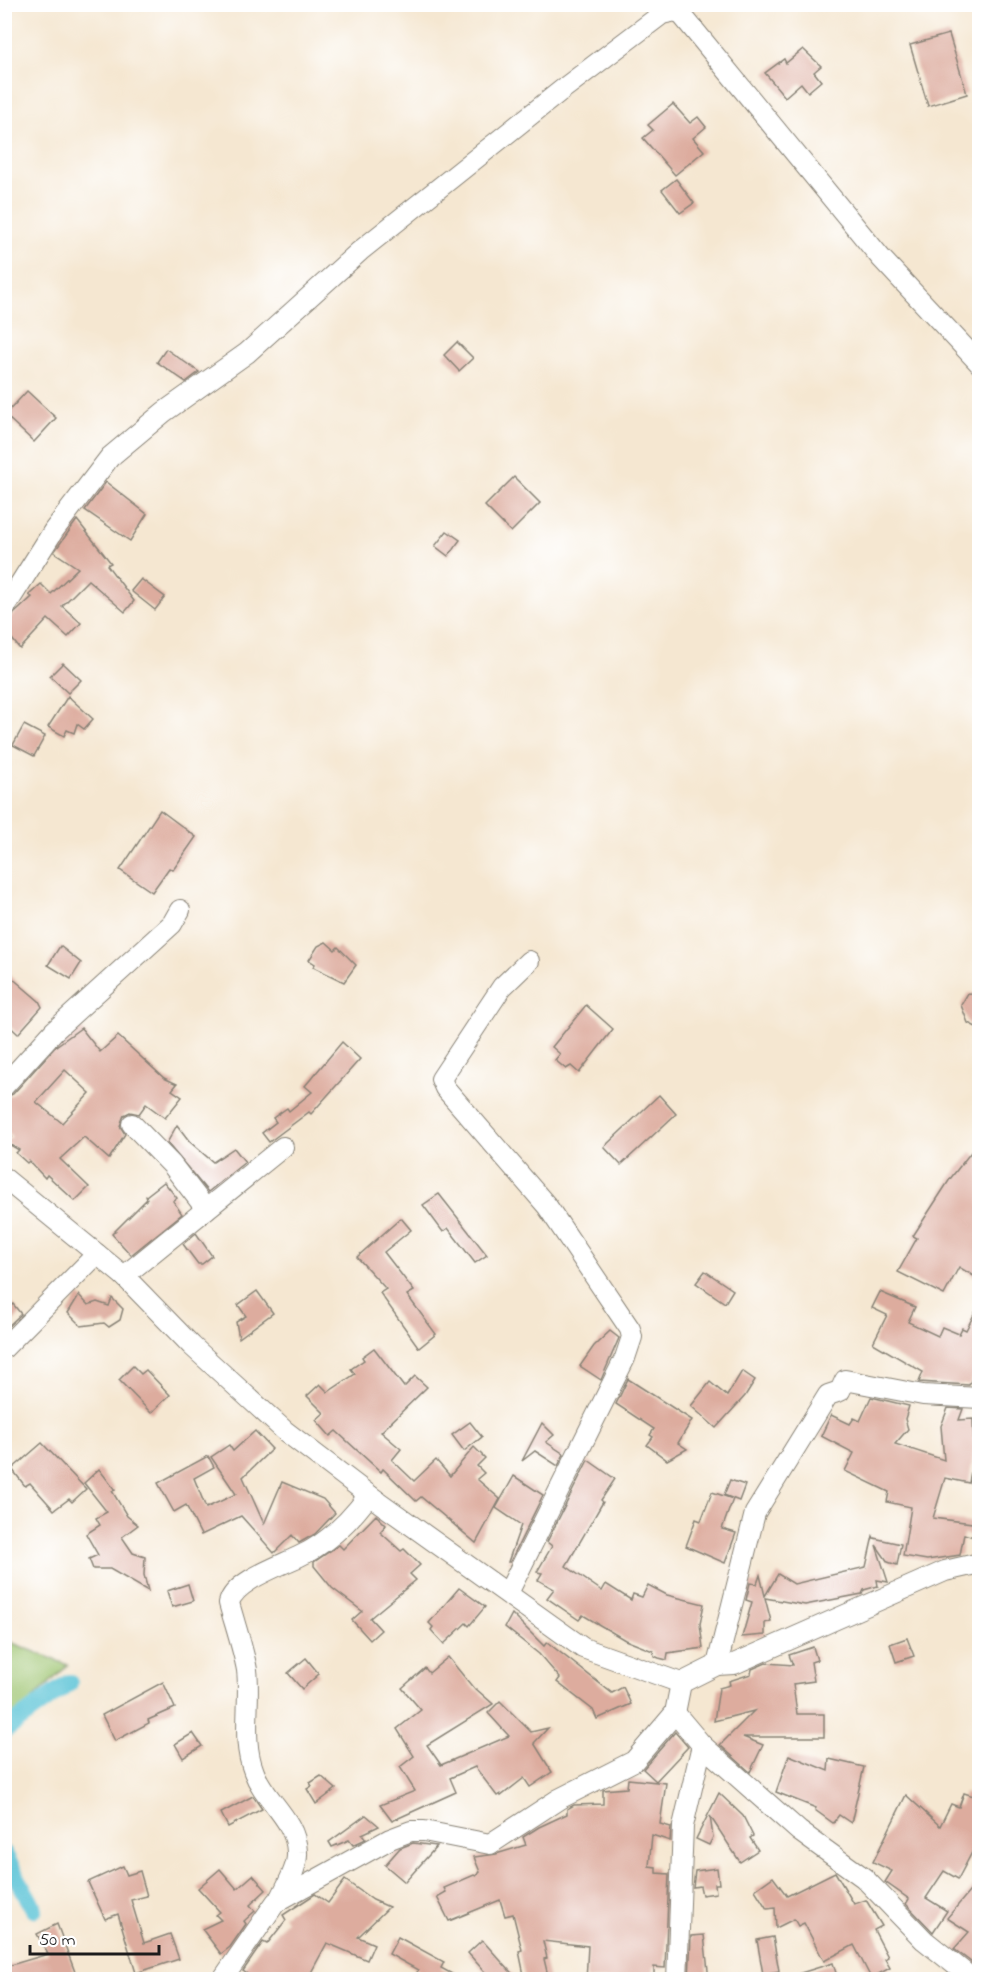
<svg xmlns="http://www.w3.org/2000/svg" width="984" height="1984" font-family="'Indie Flower',sans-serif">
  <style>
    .green { fill: #9dc46f; stroke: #5c7046; stroke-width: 1.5 }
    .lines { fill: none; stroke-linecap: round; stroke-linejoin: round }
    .canal { stroke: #5ac3d6; stroke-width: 18 }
    .building { fill: #ddac9e; fill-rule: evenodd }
    .minor-casing { stroke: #888276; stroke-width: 22 }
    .minor { stroke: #fff; stroke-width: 20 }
  </style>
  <rect width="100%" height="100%" fill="#fff"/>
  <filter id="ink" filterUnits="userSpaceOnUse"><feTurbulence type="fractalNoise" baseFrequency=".0167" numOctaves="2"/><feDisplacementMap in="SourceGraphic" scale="12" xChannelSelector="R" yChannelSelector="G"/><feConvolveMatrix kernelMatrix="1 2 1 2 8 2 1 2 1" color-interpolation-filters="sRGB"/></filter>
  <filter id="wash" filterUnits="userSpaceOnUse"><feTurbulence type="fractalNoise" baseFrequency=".008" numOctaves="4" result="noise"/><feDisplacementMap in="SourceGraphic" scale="24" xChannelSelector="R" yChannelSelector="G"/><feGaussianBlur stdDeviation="1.35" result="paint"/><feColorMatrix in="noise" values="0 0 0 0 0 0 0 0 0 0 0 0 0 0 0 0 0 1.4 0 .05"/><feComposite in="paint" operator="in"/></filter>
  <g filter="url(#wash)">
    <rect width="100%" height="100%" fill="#f5e7d1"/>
    <path class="green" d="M5,1640L68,1665L5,1726Z"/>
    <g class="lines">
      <g class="canal">
        <path d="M4,1731L69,1683"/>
        <path d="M4,1854L34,1909"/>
      </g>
    </g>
    <g id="blocks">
      <g class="building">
        <path d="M949,34L967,94L928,106L910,45Z"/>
        <path d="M803,49L821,66L814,72L821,81L808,92L801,83L785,97L765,73L784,59L786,63Z"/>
        <path d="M673,104L690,123L698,117L706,127L693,138L704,151L675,175L643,138L653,130L648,125Z"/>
        <path d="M676,179L694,203L680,213L662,190Z"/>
        <path d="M457,342L473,358L459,371L444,355Z"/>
        <path d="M166,349L199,372L186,382L157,362Z"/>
        <path d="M27,391L56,418L34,442L5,415Z"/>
        <path d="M514,477L540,503L511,532L485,506Z"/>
        <path d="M106,482L147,514L130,541L85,510Z"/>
        <path d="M77,520L111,563L107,565L134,601L125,612L88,580L62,606L81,623L68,637L48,619L20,649L4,629V623L32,597L29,595L41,584L51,594L78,568L54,552Z"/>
        <path d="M447,531L460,540L448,556L435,546Z"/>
        <path d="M141,579L165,597L155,610L131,591Z"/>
        <path d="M63,663L81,680L68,693L50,676Z"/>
        <path d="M68,696L93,719L84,729L77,724L74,733L67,730L64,736L48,727Z"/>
        <path d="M24,725L45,736L34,756L13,745Z"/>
        <path d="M160,810L196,837L173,870L169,868L152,892L120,870Z"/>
        <path d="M326,942L335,950L338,947L356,965L344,982L313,967L315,964L309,960L318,946Z"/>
        <path d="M60,946L81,963L71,979L48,965Z"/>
        <path d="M4,971L39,1001L42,1007L18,1034L4,1021Z"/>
        <path d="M968,993L980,995V1029L968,1023L961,1005Z"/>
        <path d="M586,1005L613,1029L579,1073L571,1066L566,1069L555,1060L560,1054L552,1047Z"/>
        <path d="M81,1028L100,1052L118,1036L164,1078L177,1084L172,1090L182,1097L165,1118L146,1104L139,1114L130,1112L124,1115L120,1126L125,1134L109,1159L84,1137L60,1159L89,1187L75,1201L47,1175L45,1178L29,1161L27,1163L16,1153L19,1150L5,1142L12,1137L4,1128V1098L13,1094L56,1046ZM65,1070L90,1093L62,1123L36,1102Z"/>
        <path d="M342,1042L360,1059L311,1114L309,1112L269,1142L262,1133L276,1122L273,1118L287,1108L289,1111L312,1092L305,1086Z"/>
        <path d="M659,1095L676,1114L621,1165L604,1147Z"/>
        <path d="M177,1125L190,1142L213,1162L234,1148L245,1162L208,1192L167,1143Z"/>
        <path d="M971,1152L980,1159V1280L959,1267L944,1295L898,1272L917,1238L913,1236L950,1179Z"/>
        <path d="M164,1182L177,1198L173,1201L182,1214L131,1255L112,1234L147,1199L146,1196Z"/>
        <path d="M439,1194L487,1255L475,1263L448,1228L443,1232L423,1205Z"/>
        <path d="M401,1218L411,1230L384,1252L414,1291L407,1295L436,1334L419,1348L380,1293L386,1289L357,1257Z"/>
        <path d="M196,1233L212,1256L202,1264H198L183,1244Z"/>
        <path d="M705,1271L733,1290L725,1303L696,1283Z"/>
        <path d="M257,1291L273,1313L239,1338L236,1322L246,1316L238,1305Z"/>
        <path d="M880,1292L915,1307L908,1322L938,1336L942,1327L959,1334L962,1328L966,1330L980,1303V1360L969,1385L919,1382L923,1372L873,1343L887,1315L872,1308Z"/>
        <path d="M79,1295L88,1305L97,1302L109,1306L112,1298L123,1309L120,1320L109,1327L104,1323L81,1326L68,1313Z"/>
        <path d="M13,1304L21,1314L4,1330V1312Z"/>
        <path d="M610,1331L619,1338L601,1380L580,1366L594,1346Z"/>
        <path d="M374,1348L404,1387L415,1376L427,1387L381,1432L401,1449L392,1460L414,1481L436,1460L450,1476L474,1447L485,1458L477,1466L484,1473L477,1479L500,1499L476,1543L421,1497L416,1501L383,1469L381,1472L336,1431L330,1436L316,1420L324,1413L307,1396L320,1384L328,1392L355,1374L351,1369L364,1360L362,1357Z"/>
        <path d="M133,1366L141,1374L146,1370L170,1395L151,1413L119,1380Z"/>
        <path d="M742,1371L755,1380L745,1396L716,1428L691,1406L710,1382L727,1396Z"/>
        <path d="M628,1379L692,1420L678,1443L687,1449L667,1460L647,1445L653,1437L650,1435L654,1429L616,1404Z"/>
        <path d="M871,1397L909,1406L905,1419L908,1429L895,1444L944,1460L941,1426L948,1408L963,1409L959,1420L973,1419L974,1450L969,1483L945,1478L933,1518L980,1524V1539L964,1534L960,1555L927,1560L903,1556L911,1507L887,1502L889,1492L845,1471L854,1453L821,1436L831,1415L850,1424L854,1418L860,1421Z"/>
        <path d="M470,1422L482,1437L464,1451L452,1435Z"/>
        <path d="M542,1423L554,1435L546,1442L564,1454L558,1466L535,1451L522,1461Z"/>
        <path d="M255,1431L272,1449L243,1477L264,1524L282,1482L323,1499L335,1513L315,1534L299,1543L292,1535L274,1553L241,1516L201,1535L186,1505L174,1512L158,1483L208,1456L214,1467L194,1478L206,1508L236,1494L211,1457L229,1445L233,1451Z"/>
        <path d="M42,1443L86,1489L72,1502L69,1499L54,1510L30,1483L25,1486L12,1469Z"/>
        <path d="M588,1460L615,1479L601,1500L603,1502L566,1566L602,1591L606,1584L631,1600L633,1594L642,1597L648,1585L667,1595L704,1604L700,1624L703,1648L668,1653L667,1660L659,1658L654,1656L653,1651L625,1640L583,1615L579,1620L547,1598L554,1589L538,1580L542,1573L537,1572L552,1546L547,1542Z"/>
        <path d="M99,1469L115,1490L112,1491L127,1516L138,1525L122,1537L133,1553L145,1557L144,1575L148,1591L110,1569H93L89,1559L98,1555L86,1534L100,1525L96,1518L107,1512L84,1483Z"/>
        <path d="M514,1476L543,1495L510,1562H508L521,1525L496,1508Z"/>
        <path d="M730,1480L745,1485L739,1501L724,1495Z"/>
        <path d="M712,1492L733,1499L722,1529L736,1533L725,1563L686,1546L696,1519L701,1521Z"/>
        <path d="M376,1515L386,1525L380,1532L401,1551L404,1549L420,1565L410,1574L416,1580L370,1618L381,1630L370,1640L352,1620L362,1611L332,1588L314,1566V1562L339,1545L343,1549Z"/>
        <path d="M873,1536L874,1538L901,1544L897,1565L888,1562L876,1545L888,1582L877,1580L878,1586L864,1590L862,1594L805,1605L765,1598L771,1621L765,1623V1635L742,1637L752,1602L746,1600L750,1583L757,1584L760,1575L765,1596L778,1574L794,1584L866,1567Z"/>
        <path d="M188,1584L193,1601L172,1607L167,1591Z"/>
        <path d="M459,1588L485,1607L469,1626L466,1623L444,1644L431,1630L433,1627L429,1623Z"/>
        <path d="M512,1614L544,1646L547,1642L612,1693L623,1687L631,1704L597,1719L593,1710L557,1682L560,1678L539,1654L505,1627Z"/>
        <path d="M907,1638L914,1656L896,1662L890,1644Z"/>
        <path d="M813,1647L817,1660L811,1662L814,1681L793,1684L797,1714H824V1737H743L763,1745L750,1772L720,1745L754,1711L714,1721L719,1688L730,1685L729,1681L751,1674L752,1669L766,1663L793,1665L789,1655Z"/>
        <path d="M448,1657L475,1690L476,1689L493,1704L427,1745L441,1765L509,1736L488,1713L500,1701L531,1732L548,1728L534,1743L552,1772L530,1787L524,1778L501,1796L500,1794L497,1796L475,1767L450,1778L456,1792L392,1821L380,1805L415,1791L400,1767L414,1756L397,1729L421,1710L402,1688L425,1668L429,1673Z"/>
        <path d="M306,1658L319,1674L302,1689L288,1673Z"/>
        <path d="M163,1682L175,1708L148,1720L149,1723L115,1741L102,1715Z"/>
        <path d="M675,1732L688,1747L656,1781L643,1769Z"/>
        <path d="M193,1733L202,1746L183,1758L175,1744Z"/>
        <path d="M789,1755L828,1771L829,1759L864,1767L851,1823L839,1815L833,1823L815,1810L816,1808L776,1792Z"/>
        <path d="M321,1776L336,1789L316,1804L307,1789L312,1786L310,1783Z"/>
        <path d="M628,1779L666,1783L660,1824L671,1827L670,1841L652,1835L649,1866L656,1867V1873L669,1874L665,1968L654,1967V1979L586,1980L588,1946L543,1941L547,1958L544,1959L549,1980H525L519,1951L522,1950L513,1914L505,1916L500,1900L449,1921L437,1897L446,1892L444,1888L474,1875L476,1876L480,1872L474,1857L496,1854L526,1845L523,1837L539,1827L567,1814V1809L574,1805L603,1804V1790L627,1788Z"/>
        <path d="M719,1793L743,1816L753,1836L750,1838L758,1850L740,1862L710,1816L713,1837L709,1845L696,1839Z"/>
        <path d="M964,1793L980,1798V1837L958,1879L944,1871L926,1898L947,1911L933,1932L906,1904L909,1899L885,1882L892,1871L873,1862L906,1795L940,1826L951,1804L959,1807Z"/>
        <path d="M253,1796L262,1809L228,1827L221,1813Z"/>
        <path d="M366,1815L379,1826L362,1834L366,1839L353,1845L349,1840L332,1847L329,1842Z"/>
        <path d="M413,1843L437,1846L405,1882L385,1865L400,1848Z"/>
        <path d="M123,1866L127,1875L140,1871L147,1896L131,1900L144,1943L170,1934L179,1959L136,1973L118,1914L105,1919L88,1882Z"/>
        <path d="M717,1868L719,1884H715L716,1893L702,1895L700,1886L693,1887L695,1871Z"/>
        <path d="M220,1869L237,1889L253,1875L266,1890L250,1905L255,1911L244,1921L246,1924L230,1947L221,1954L202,1929L221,1920L216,1915L220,1912L198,1888Z"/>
        <path d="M835,1872L854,1904L866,1900L882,1926L874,1930L888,1957L885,1959L890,1968L871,1978L854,1945L824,1961L804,1923L798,1926L794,1919L776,1928L775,1908L767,1909L755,1890L773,1877L787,1896Z"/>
        <path d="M980,1879V1969L954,1949L969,1932L947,1918Z"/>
        <path d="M345,1880L373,1900L389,1907L358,1937L374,1944L367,1960L327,1943L307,1980H256L243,1971L263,1942L267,1944L286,1920L283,1915L315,1894L328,1903Z"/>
        <path d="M57,1924L78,1980H4V1967L48,1954L37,1934Z"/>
        <path d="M704,1935L709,1980H689L691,1936Z"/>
        <path d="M398,1937L444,1962L441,1968L463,1980H414L418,1970L389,1954Z"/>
        <path d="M773,1937L779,1971L763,1974L757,1940Z"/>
        <path d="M482,1940L518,1980H492L468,1953Z"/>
        <path d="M833,1963L838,1980H792L791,1976Z"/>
      </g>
    </g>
  </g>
  <g filter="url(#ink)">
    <use href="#blocks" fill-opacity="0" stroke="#888276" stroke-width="1.5"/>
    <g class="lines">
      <defs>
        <g id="minor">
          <path d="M4,609L54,530L110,457L164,412L247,353L360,251L563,89L662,14L676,11L681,14L881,258L980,364"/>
          <path d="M4,1086L54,1031L172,924L180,910"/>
          <path d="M132,1124L172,1165L206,1209"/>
          <path d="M4,1178L124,1276L192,1346L285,1431L369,1495L583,1648L681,1683L717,1665L734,1664L945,1571L980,1563"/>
          <path d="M124,1276L283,1147"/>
          <path d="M4,1348L97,1254"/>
          <path d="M508,1593L625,1358L632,1337L630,1329L547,1206L445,1088L441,1079L502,987L529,961"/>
          <path d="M717,1665L755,1513L828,1395L840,1391L845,1380L923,1395L980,1398"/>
          <path d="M675,1713L702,1745L799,1831L864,1878L924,1940L974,1980"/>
          <path d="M280,1900C286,1886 298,1868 297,1852C296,1819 264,1800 254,1772C241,1740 251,1703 247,1670C243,1648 235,1625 229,1603C235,1578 291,1563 313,1549C336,1535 353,1517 369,1495"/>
          <path d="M222,1980L276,1902L390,1839L411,1831H424L490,1844L559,1799L634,1761L675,1713L681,1683"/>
          <path d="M677,1980L683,1826L702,1745"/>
        </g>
      </defs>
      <use href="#minor" class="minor-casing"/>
      <use href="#minor" class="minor"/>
    </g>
  </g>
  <rect width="984" height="1984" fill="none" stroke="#fff" stroke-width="24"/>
  <path d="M30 1945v9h129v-9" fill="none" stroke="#1c1c1c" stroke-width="3"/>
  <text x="39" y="1945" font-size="18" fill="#1c1c1c" stroke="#ffffff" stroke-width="4.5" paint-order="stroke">50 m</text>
</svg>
